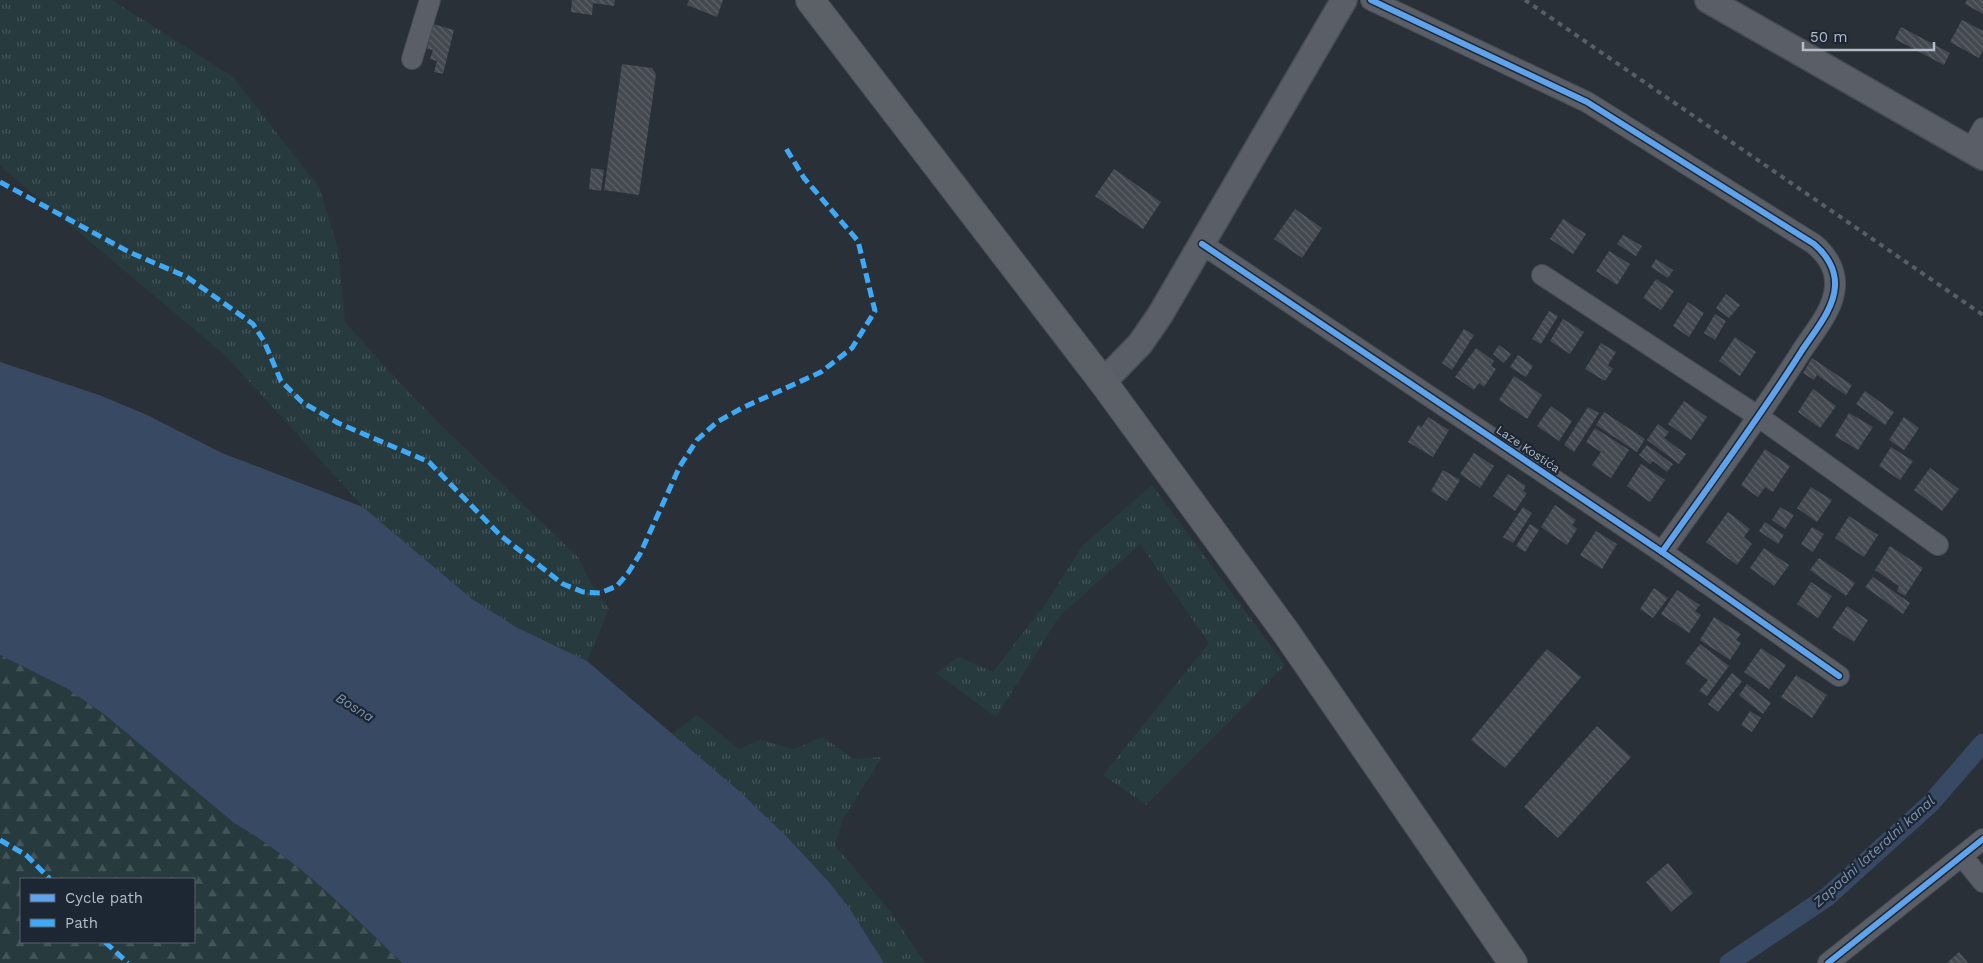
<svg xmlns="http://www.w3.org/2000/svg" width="1983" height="963" font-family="'Work Sans',sans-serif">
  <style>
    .grass { fill: url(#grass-tufts) }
    .forest { fill: url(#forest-firs); fill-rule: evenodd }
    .water { fill: #384963 }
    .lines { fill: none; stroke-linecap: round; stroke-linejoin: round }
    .canal { stroke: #384963; stroke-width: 19 }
    .building { fill: url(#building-back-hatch) }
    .minor-casing { stroke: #484c53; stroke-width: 22 }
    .tertiary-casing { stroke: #484c53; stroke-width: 28 }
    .primary-casing { stroke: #484c55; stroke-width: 30 }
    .minor { stroke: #5a5e66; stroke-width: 20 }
    .tertiary { stroke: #5a5e66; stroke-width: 25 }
    .primary { stroke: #5c6168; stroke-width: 28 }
    .rail { stroke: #595d64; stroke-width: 4; stroke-dasharray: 5 5; stroke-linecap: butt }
    .quiet { stroke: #3fa9f5; stroke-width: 5; stroke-dasharray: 10 5; stroke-linecap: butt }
    .cycleway-casing { stroke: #1d2633; stroke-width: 9 }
    .cycleway { stroke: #60a3ed; stroke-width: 6 }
    .labels { text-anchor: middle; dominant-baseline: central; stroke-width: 4.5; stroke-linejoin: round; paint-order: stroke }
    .street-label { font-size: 12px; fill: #b4bcc9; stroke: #1d2633 }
    .water-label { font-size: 14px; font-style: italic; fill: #7c92b1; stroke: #1d2633 }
  </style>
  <defs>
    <pattern id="grass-tufts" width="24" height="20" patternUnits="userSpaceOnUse" patternTransform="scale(1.25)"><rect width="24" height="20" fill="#273a3e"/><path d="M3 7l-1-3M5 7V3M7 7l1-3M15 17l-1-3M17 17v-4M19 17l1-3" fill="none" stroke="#445559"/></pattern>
    <pattern id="forest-firs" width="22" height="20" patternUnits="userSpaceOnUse" patternTransform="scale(1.25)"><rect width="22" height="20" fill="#273a3e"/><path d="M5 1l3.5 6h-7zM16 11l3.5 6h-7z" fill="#445559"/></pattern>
    <pattern id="building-back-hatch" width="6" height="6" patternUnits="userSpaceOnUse" patternTransform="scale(1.25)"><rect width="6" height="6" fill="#444950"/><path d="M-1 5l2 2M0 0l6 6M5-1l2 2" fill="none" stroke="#5d6168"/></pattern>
  </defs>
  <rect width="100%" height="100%" fill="#2a3038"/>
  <g class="grass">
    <path d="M0,0H112L233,77L319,187L338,249L345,322L399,382L447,431L579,558L590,582L609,609L587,661L516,627L471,599L363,507L226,356L0,166Z"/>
    <path d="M1152,485L1285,665L1146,805L1103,775L1209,643L1140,544L1059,617L996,717L936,673L959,657L993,672L1047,602L1082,546Z"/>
    <path d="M697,715L739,749L760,740L794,749L823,737L853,759L882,757L843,819L835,845L890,911L925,963H884C828,869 754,804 672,734Z"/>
  </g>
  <path class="forest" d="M0,655L68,689L105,715L234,823C298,860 349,912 402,963H0ZM21,879H194V942H21Z"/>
  <path class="water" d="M0,362L99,395L145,414L222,453L363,507L472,599L516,627L587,661L739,791L786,836L829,882L850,909L884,963H402C349,912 298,860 234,823L105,715L68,689L0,655Z"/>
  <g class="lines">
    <path class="canal" d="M1729,963L1827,897L1931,803L1983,743"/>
  </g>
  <g class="building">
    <path d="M572,0H615L614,6L593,3L592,15L571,12Z"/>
    <path d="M689,0H723L717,17L687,5Z"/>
    <path d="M1967,0H1983V14L1965,4Z"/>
    <path d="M1962,20L1983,31V50L1979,58L1950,42Z"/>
    <path d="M433,24L454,30L443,74L434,72L437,61L430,59L433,50L427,49Z"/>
    <path d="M1901,27L1950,53L1944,65L1895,39Z"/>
    <path d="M622,64L652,68L656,74L639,195L604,190Z"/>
    <path d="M591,168L604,170L601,191L589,189Z"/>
    <path d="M1114,169L1161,202L1143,229L1095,196Z"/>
    <path d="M1295,209L1322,228L1302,258L1274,239Z"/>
    <path d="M1563,219L1586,234L1573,254L1550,239Z"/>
    <path d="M1623,235L1642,246L1636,256L1617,244Z"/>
    <path d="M1609,251L1630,264L1617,285L1596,271Z"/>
    <path d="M1656,259L1673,270L1668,278L1651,267Z"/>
    <path d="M1656,279L1674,291L1661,310L1643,298Z"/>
    <path d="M1726,294L1740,305L1729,318L1716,308Z"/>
    <path d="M1688,302L1704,313L1689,337L1673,326Z"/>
    <path d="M1549,311L1558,316L1541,344L1532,339Z"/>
    <path d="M1715,314L1726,321L1715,340L1704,333Z"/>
    <path d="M1563,319L1584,332L1570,354L1550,341Z"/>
    <path d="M1464,329L1474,335L1452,370L1442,363Z"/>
    <path d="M1735,337L1756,352L1740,376L1719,361Z"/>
    <path d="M1601,343L1616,352L1608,365L1613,369L1605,381L1585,369Z"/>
    <path d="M1499,345L1511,354L1504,363L1493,354Z"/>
    <path d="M1476,348L1494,361L1491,366L1496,369L1484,387L1479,383L1474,390L1455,377Z"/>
    <path d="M1518,355L1533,366L1526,377L1510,367Z"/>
    <path d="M1812,358L1852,385L1846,395L1817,375L1814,380L1803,373Z"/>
    <path d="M1514,376L1542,395L1527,419L1499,400Z"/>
    <path d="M1813,389L1836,406L1820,428L1798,412Z"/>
    <path d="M1865,391L1894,412L1885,425L1856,404Z"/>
    <path d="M1684,401L1707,417L1691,440L1668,424Z"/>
    <path d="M1551,406L1572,421L1559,441L1537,426Z"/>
    <path d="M1588,407L1599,413L1574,452L1564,445Z"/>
    <path d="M1604,412L1645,439L1637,452L1596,425Z"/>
    <path d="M1849,413L1873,427L1858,450L1835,436Z"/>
    <path d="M1428,417L1449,430L1433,457L1408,442L1418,425L1422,427Z"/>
    <path d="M1904,417L1919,428L1904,450L1889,440Z"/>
    <path d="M1658,424L1669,432L1664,438L1686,454L1679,464L1647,440Z"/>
    <path d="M1595,428L1629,450L1611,478L1592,465L1601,452L1586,442Z"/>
    <path d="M1647,445L1673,464L1667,472L1653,461L1650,464L1639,455Z"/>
    <path d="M1891,447L1913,461L1900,480L1879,466Z"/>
    <path d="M1765,449L1790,466L1773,492L1765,487L1758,497L1741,485Z"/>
    <path d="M1474,453L1494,466L1480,488L1460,474Z"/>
    <path d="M1641,464L1665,480L1650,502L1627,486Z"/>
    <path d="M1930,468L1959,489L1942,511L1914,490Z"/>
    <path d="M1443,470L1460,480L1447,501L1431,491Z"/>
    <path d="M1508,474L1526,486L1523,491L1527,493L1515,511L1493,496Z"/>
    <path d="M1811,487L1832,500L1817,522L1797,508Z"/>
    <path d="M1555,505L1576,520L1572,525L1577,529L1567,545L1541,527Z"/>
    <path d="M1523,507L1532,513L1513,543L1503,537Z"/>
    <path d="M1780,507L1794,515L1785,529L1772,520Z"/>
    <path d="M1728,512L1750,529L1744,537L1752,544L1737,565L1706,542Z"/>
    <path d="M1849,516L1878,535L1864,557L1835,538Z"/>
    <path d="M1765,522L1784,535L1778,544L1759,531Z"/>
    <path d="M1530,524L1539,530L1525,552L1516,546Z"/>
    <path d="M1812,527L1824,534L1813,552L1801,544Z"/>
    <path d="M1596,531L1617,544L1602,569L1580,555Z"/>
    <path d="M1890,546L1923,568L1905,596L1897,591L1899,586L1875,570Z"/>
    <path d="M1764,548L1789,565L1774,586L1750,568Z"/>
    <path d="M1819,558L1855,583L1846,596L1810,570Z"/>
    <path d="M1873,577L1910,603L1903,614L1865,587Z"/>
    <path d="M1811,582L1832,596L1818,618L1797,604Z"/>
    <path d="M1654,588L1668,598L1653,618L1640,609Z"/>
    <path d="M1677,590L1700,605L1695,611L1701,615L1689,633L1661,614Z"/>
    <path d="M1847,606L1868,620L1854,642L1832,628Z"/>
    <path d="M1714,617L1741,634L1736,640L1741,643L1730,660L1700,640Z"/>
    <path d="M1700,644L1729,666L1707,696L1699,691L1708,680L1685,663Z"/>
    <path d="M1761,648L1786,665L1769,689L1744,672Z"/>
    <path d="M1547,649L1581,677L1505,768L1471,740Z"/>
    <path d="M1732,673L1742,681L1718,712L1708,704Z"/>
    <path d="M1796,675L1827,695L1812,718L1781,697Z"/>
    <path d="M1747,684L1771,703L1763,714L1739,695Z"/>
    <path d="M1750,711L1761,718L1752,732L1741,725Z"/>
    <path d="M1597,726L1631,757L1558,838L1524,807Z"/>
    <path d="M1668,863L1693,893L1671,912L1646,882Z"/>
    <path d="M1959,952L1968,963H1947Z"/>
  </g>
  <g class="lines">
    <defs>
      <g id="minor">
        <path d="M1371,0L1587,102L1814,244C1826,254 1836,269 1835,286C1834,310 1813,333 1801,352C1757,421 1709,486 1662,552"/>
        <path d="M412,59L430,0"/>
        <path d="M1971,150L1983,128"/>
        <path d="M1202,244L1662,552L1839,676"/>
        <path d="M1542,275L1759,417L1938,545"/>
        <path d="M1962,856L1983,882"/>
        <path d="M1828,963L1983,839"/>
      </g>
      <g id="tertiary">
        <path d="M1708,0L1983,157"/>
        <path d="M1103,382L1140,344L1160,315L1344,0"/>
      </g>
      <path id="primary" d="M810,0L1103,382L1285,631L1513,963"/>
    </defs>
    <use href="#minor" class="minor-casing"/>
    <use href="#tertiary" class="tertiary-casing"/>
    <use href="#primary" class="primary-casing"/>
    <use href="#minor" class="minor"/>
    <use href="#tertiary" class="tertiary"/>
    <use href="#primary" class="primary"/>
    <path class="rail" d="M1525,0L1983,315"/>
    <g class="quiet">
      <path d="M0,182L129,252L187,277L253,324L264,341L281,381L302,402L338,423L429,462L501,536L563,584L583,592L600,593L617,586L628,573L640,554L680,466L697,440L717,422L742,408L821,372L852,348L875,311L858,241L804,178L784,145"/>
      <path d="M0,840L26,855L50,879"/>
      <path d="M105,942L128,963"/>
    </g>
    <defs>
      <g id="cycleway">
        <path d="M1371,0L1587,102L1814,244C1826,254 1836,269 1835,286C1834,310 1813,333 1801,352C1757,421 1709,486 1662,552"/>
        <path d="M1202,244L1662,552L1839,676"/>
        <path d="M1828,963L1983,839"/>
      </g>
    </defs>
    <use href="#cycleway" class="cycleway-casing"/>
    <use href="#cycleway" class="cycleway"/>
  </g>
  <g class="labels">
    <g class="street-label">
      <text transform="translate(1528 449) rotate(34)">Laze Kostića</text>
    </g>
    <g class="water-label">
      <text transform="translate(355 707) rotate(32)">Bosna</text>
      <text transform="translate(1874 851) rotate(-42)">Zapadni lateralni kanal</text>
    </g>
  </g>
  <rect x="20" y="878" width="175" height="65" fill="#1d2633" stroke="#59626f"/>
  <rect x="30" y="894" width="25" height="8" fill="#60a3ed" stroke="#59626f"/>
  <text x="65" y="903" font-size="15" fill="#b4bcc9">Cycle path</text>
  <rect x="30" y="919" width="25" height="8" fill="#3fa9f5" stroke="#59626f"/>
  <text x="65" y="928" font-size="15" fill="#b4bcc9">Path</text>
  <path d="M1803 42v8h131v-8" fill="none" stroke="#b4bcc9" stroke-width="2.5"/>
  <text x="1810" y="42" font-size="15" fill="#b4bcc9" stroke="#1d2633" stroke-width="4" paint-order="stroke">50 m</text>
</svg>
